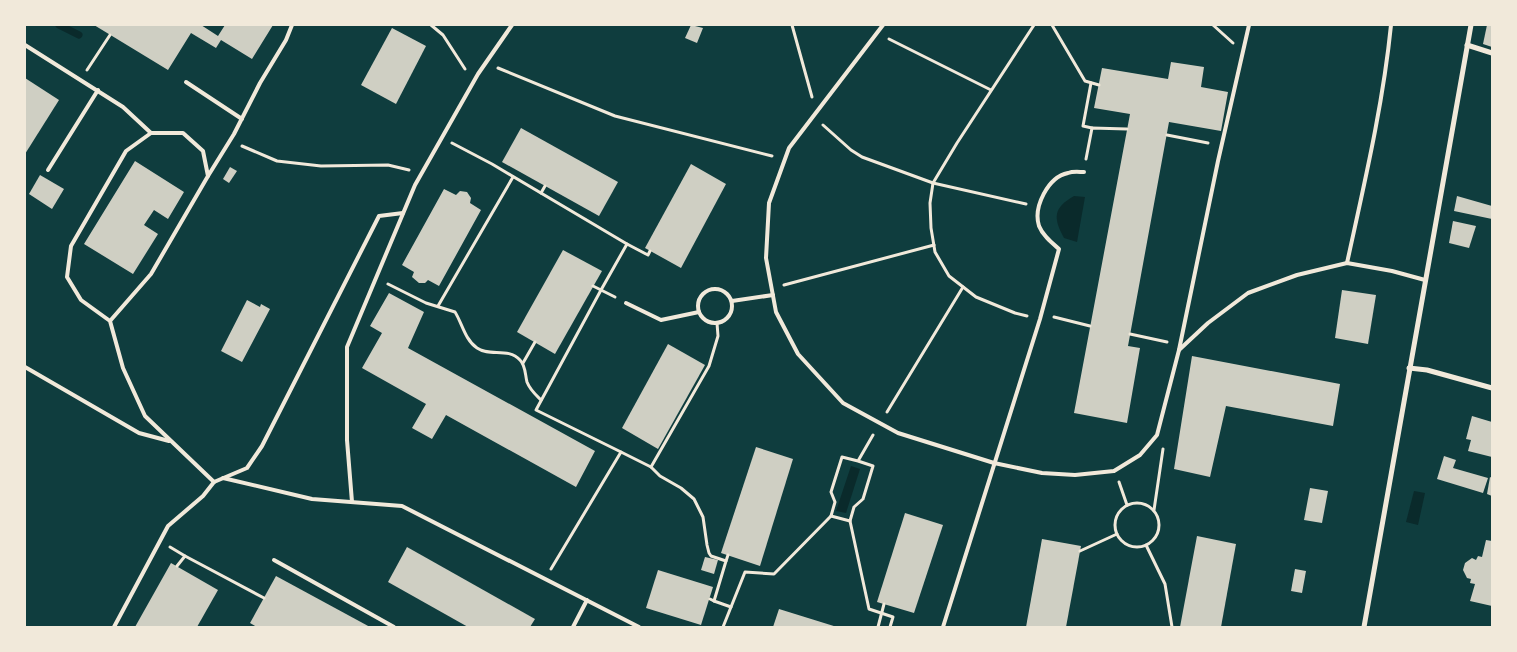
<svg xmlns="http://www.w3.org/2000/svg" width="1517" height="652" font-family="'Exo 2',sans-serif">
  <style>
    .water { fill: #0a2a2b }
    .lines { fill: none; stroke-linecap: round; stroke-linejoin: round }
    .stream { stroke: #0a2a2b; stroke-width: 7 }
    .building { fill: #cfcfc3 }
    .path { stroke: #f1e9da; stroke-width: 3 }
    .service { stroke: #f1e9da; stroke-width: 4 }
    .minor { stroke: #f1e9da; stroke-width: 5 }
  </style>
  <rect width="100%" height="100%" fill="#0f3d3e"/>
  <g class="water">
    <path d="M1074,196L1085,197L1077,242L1064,238C1053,218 1053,208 1074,196Z"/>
    <path d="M851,466L860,469L846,513L836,511Z"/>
    <path d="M1414,491L1425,493L1418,525L1406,522Z"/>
  </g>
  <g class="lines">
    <path class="stream" d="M59,25L79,35"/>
  </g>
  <g class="building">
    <path d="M94,25H201L218,36L225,25H273L252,59L221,40L216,48L191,33L168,70Z"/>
    <path d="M691,25L703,28L697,43L685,38Z"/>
    <path d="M1487,25H1492V47L1483,44Z"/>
    <path d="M392,28L426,46L396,104L361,85Z"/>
    <path d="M1171,62L1204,67L1201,87L1228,92L1221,131L1169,122L1128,346L1140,348L1127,423L1074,413L1130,114L1094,108L1102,68L1168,79Z"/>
    <path d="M25,78L59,100L25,154Z"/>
    <path d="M521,128L618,182L599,216L502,162Z"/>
    <path d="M135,161L184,192L168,219L154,210L144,225L158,234L133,274L84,244Z"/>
    <path d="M691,164L726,184L681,268L645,248Z"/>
    <path d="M230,167L237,171L229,183L223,179Z"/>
    <path d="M40,175L64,189L52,209L29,194Z"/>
    <path d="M444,189L456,195L460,191L467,192L471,198L470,203L481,210L439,286L428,280L425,283H419L412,277L414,272L402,265Z"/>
    <path d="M1457,196L1492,206V219L1454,211Z"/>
    <path d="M1453,221L1476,226L1469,248L1449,243Z"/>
    <path d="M563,250L602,271L555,354L517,332Z"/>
    <path d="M1342,290L1376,295L1368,344L1335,338Z"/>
    <path d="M389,293L424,312L408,348L595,451L576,487L446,415L432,439L412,428L426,404L362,368L382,333L370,326Z"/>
    <path d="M247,300L260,307L261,304L270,309L242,362L221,351Z"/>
    <path d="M668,344L705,365L658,449L622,428Z"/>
    <path d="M1192,356L1340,384L1333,426L1226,406L1210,477L1174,469Z"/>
    <path d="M1472,416L1492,422V457L1468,451L1471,440L1466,439Z"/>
    <path d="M756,447L793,459L760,566L721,553Z"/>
    <path d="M1444,456L1456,460L1453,468L1488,478L1483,493L1437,479Z"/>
    <path d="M1490,477L1492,478V496L1487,494Z"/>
    <path d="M1310,488L1328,491L1322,523L1304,520Z"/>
    <path d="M905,513L943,525L914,613L877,602Z"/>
    <path d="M1197,536L1236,544L1221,627H1180Z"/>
    <path d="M1042,539L1081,546L1066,627H1026Z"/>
    <path d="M1486,540L1492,541V606L1470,601L1475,584L1470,583L1471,579L1467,578L1463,570L1465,563L1472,558L1476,560L1478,556L1482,557Z"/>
    <path d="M407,547L535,619L530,627H468L388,582Z"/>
    <path d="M705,557L718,560L714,574L701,570Z"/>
    <path d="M171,563L218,590L197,627H135Z"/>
    <path d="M1295,569L1306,571L1302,593L1291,591Z"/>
    <path d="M658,570L713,587L701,625L646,608Z"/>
    <path d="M276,576L370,627H257L250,623Z"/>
    <path d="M779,609L837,627H773Z"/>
  </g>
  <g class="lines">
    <g class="path">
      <path d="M431,25L443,35L465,69"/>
      <path d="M792,25L812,97"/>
      <path d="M1052,25L1085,81L1099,85"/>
      <path d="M1213,25L1233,43"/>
      <path d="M889,39L991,90"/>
      <path d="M498,68L615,116L772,156"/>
      <path d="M87,70L110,35"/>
      <path d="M1091,83L1083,126L1092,128"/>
      <path d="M823,125L851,150L862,157L933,183L1026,204"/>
      <path d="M1167,135L1208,143"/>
      <path d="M452,143L492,164L627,244"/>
      <path d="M242,146L277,161L321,166L388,165L409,170"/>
      <path d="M1086,159L1092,128L1127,129"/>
      <path d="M541,193L545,186"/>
      <path d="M388,284L426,303L455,312C462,323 465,340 477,348C490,357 508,347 520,360C526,366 525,375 527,382C530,390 536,395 541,400"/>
      <path d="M784,285L934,245"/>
      <path d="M593,286L601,290L627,244L648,255L650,251"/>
      <path d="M615,297L601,290L536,410L621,452"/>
      <path d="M438,306L513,177"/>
      <path d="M1027,316L1015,313L976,297L949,276L935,252L931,228L930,203L933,183L957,143L1034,25"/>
      <path d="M1054,317L1090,326"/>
      <path d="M1130,334L1167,342"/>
      <path d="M523,363L535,342"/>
      <path d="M887,412L963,287"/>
      <path d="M858,461L873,466L863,499L854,507L850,521L831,516L835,502L831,492L842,457L858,461L873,435"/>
      <path d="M651,467L660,476L681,488L694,499L703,517L707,545L709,553L711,556L726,561L714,601L731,607"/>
      <path d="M1119,482L1127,505"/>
      <circle cx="1137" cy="525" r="22"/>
      <path d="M1154,510L1163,449"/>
      <path d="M850,521L869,609L893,617L890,627"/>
      <path d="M1146,545L1165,584L1172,627"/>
      <path d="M170,547L185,556"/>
      <path d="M1080,551L1117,534"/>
      <path d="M726,561L728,555"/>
      <path d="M177,566L185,556L264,598"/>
      <path d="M551,569L621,452L651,467L709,366L718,336L717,323"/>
      <path d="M710,599L714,601"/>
      <path d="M723,627L745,572L774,574L831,516"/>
      <path d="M878,627L884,604"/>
    </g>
    <g class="service">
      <path d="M883,25L789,148L769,203L766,258L776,312L798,354L843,403L898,433L994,463L1042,473L1075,475L1114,471L1140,455L1157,435L1179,350L1208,323L1248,293L1297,275L1347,263L1392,271L1425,280"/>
      <path d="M25,45L123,107L151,133"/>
      <path d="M186,82L242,119"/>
      <path d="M48,170L98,90"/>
      <path d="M208,176L234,134L260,83L286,40L292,25"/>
      <path d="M1347,263C1364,185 1383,105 1391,25"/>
      <circle cx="715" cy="306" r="17"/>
      <path d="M732,301L773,295"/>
      <path d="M626,303L661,320L699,312"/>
      <path d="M110,321L81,300L67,277L71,246L126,151L151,133H183L203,151L208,176L151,274L110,321L123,368L145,416L214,482"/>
      <path d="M1179,350L1218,161L1249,25"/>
      <path d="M25,367L139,433L169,441"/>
      <path d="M223,478L312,499L402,506L639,627"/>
      <path d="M352,502L347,440V347L415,185L478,74L512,25"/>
      <path d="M274,560L394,627"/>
      <path d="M114,627L168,526L203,496L214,482L247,468L262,446L379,216L403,213"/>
      <path d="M573,627L587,600"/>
      <path d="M943,627L1040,319L1059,249C1052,243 1043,236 1039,226C1033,207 1048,177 1068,173C1073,171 1079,172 1084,172"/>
    </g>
    <g class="minor">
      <path d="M1467,45L1492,53"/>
      <path d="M1409,368L1427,370L1492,388"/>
      <path d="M1364,627L1471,25"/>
    </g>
  </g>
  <rect width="1517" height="652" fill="none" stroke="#f1e9da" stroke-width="52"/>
</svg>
